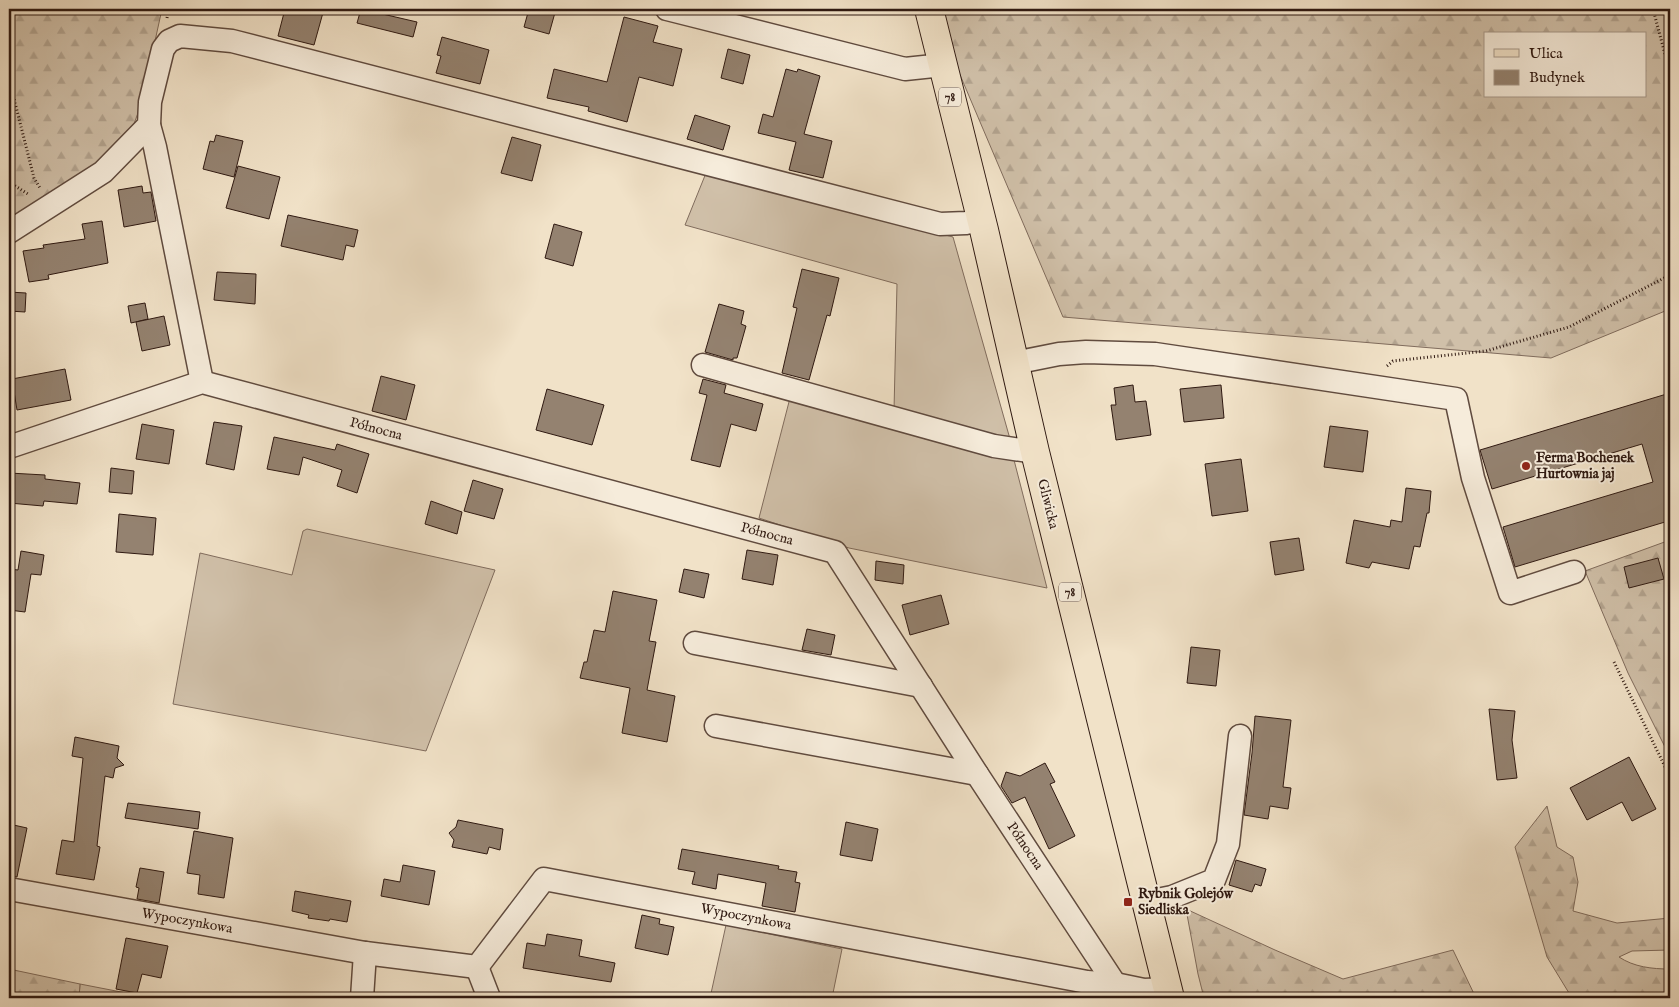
<svg xmlns="http://www.w3.org/2000/svg" width="1679" height="1007" font-family="'IM FELL English',serif">
  <style>
    .grass { fill: #d0c0a9; stroke: #806c5d }
    .forest { fill: url(#forest-firs); stroke: #806c5d; fill-rule: evenodd }
    .building { fill: #948270; stroke: #2f1911 }
    .lines { fill: none; stroke-linecap: round; stroke-linejoin: round }
    .minor-casing { stroke: #604b3f; stroke-width: 25 }
    .major-casing { stroke: #2f1911; stroke-width: 30 }
    .path { stroke: #2f1911; stroke-width: 3; stroke-dasharray: 1 2.5; stroke-linecap: butt }
    .minor { stroke: #f6ecdb; stroke-width: 22 }
    .major { stroke: #f1e2c8; stroke-width: 28 }
    .poi-dot { fill: #8f2418; stroke: #f6ecdb; stroke-width: 2 }
    .labels { text-anchor: middle; dominant-baseline: central; stroke-width: 4; stroke-linejoin: round; paint-order: stroke }
    .shield { fill: #f6ecdb; stroke: #6b584e; stroke-width: 1 }
    .shield-label { font-size: 12px; font-weight: bold; fill: #2f1911 }
    .street-label { font-size: 14px; fill: #2f1911; stroke: #f6ecdb }
    .poi-label { font-size: 14px; font-weight: bold; fill: #2f1911; stroke: #f6ecdb; text-anchor: start }
  </style>
  <defs>
    <pattern id="forest-firs" width="22" height="20" patternUnits="userSpaceOnUse" patternTransform="scale(1.25)"><rect width="22" height="20" fill="#d0c0a9"/><path d="M5 1l3.5 6h-7zM16 11l3.5 6h-7z" fill="#b3a490"/></pattern>
  </defs>
  <rect width="100%" height="100%" fill="#f1e2c8"/>
  <filter id="stains"><feTurbulence type="fractalNoise" baseFrequency=".004" numOctaves="4"/><feColorMatrix values="0 0 0 0 .2 0 0 0 0 .09 0 0 0 0 .02 0 0 0 .5 -.17"/></filter>
  <radialGradient id="worn" r=".72"><stop offset=".6" stop-color="#630" stop-opacity="0"/><stop offset="1" stop-color="#630" stop-opacity=".3"/></radialGradient>
  <g class="grass">
    <path d="M706,173L953,237L1010,439L894,410L897,284L685,225Z"/>
    <path d="M790,398L1014,460L1047,588L849,548L759,518Z"/>
    <path d="M307,529L495,570L426,751L173,704L200,553L292,575L303,531Z"/>
    <path d="M726,925L842,949L832,998H710Z"/>
    <path d="M80,984L152,998H79Z"/>
  </g>
  <g class="forest">
    <path d="M9,9H162L141,105L132,129L97,168L9,224Z"/>
    <path d="M932,9H1670V309L1551,358L1063,317ZM1485,34H1645V96H1485Z"/>
    <path d="M1670,540V757L1628,673L1585,571Z"/>
    <path d="M1547,806L1557,847L1573,857L1578,882L1573,911L1617,923L1670,918V950L1632,951L1619,957C1634,967 1652,969 1670,969V998H1572L1547,957L1515,847Z"/>
    <path d="M1186,909L1275,950L1343,979L1453,950L1476,998H1204L1198,974Z"/>
    <path d="M9,969L80,984L79,998H9Z"/>
  </g>
  <g class="building">
    <path d="M285,9H324L314,45L278,36Z"/>
    <path d="M361,9L417,22L413,37L357,23Z"/>
    <path d="M529,9H556L549,34L524,27Z"/>
    <path d="M624,17L658,26L653,42L682,49L673,86L639,77L627,122L588,111L589,107L547,98L554,69L607,82Z"/>
    <path d="M442,37L489,50L480,84L436,73L441,56L437,55Z"/>
    <path d="M728,49L750,55L743,84L721,78Z"/>
    <path d="M786,69L797,72L798,69L820,76L804,134L832,141L823,178L789,170L796,142L758,133L763,114L773,117Z"/>
    <path d="M695,115L730,126L723,150L687,139Z"/>
    <path d="M216,135L243,141L234,177L203,169L210,141L214,142Z"/>
    <path d="M512,137L541,145L532,181L501,173Z"/>
    <path d="M238,166L280,177L269,219L226,208Z"/>
    <path d="M142,186L143,193L151,192L156,221L124,227L118,190Z"/>
    <path d="M288,215L358,230L354,247L346,245L343,260L281,246Z"/>
    <path d="M102,221L108,263L48,275L49,279L29,282L23,251L44,248L43,245L85,239L82,224Z"/>
    <path d="M554,224L582,232L573,266L545,258Z"/>
    <path d="M802,269L839,278L830,316L827,315L809,380L782,373L797,308L793,307Z"/>
    <path d="M217,272L256,274L255,304L214,300Z"/>
    <path d="M9,292L26,293L25,312L9,311Z"/>
    <path d="M145,303L148,319L131,323L128,306Z"/>
    <path d="M719,304L744,311L741,324L746,326L737,358H733V360L705,352Z"/>
    <path d="M164,316L170,345L142,351L136,322Z"/>
    <path d="M65,369L71,400L17,410L12,379Z"/>
    <path d="M381,376L415,385L406,420L372,411Z"/>
    <path d="M703,379L726,385L724,393L763,404L756,431L731,424L720,467L691,460L707,395L699,393Z"/>
    <path d="M1133,385L1135,402L1146,401L1151,435L1116,440L1111,405H1116L1114,388Z"/>
    <path d="M1221,385L1224,418L1184,422L1180,389Z"/>
    <path d="M547,389L604,405L592,445L536,430Z"/>
    <path d="M1670,393V524H1666L1665,522L1515,567L1503,527L1653,482L1642,444L1492,489L1480,450Z"/>
    <path d="M214,422L242,426L234,470L206,464Z"/>
    <path d="M142,424L174,430L169,464L136,459Z"/>
    <path d="M1330,426L1368,431L1363,472L1324,467Z"/>
    <path d="M274,437L335,450L337,444L369,454L357,493L337,486L342,470L303,457L299,475L267,469Z"/>
    <path d="M1241,459L1248,511L1212,516L1205,464Z"/>
    <path d="M111,468L134,471L132,494L109,492Z"/>
    <path d="M9,473L45,475V479L80,483L77,504L44,501L43,506L9,503Z"/>
    <path d="M473,480L503,489L494,519L464,511Z"/>
    <path d="M1406,488L1431,491L1429,513H1427L1420,547L1414,546L1409,569L1372,562L1369,568L1346,563L1354,520L1390,527L1391,520L1402,522Z"/>
    <path d="M431,501L462,512L457,534L425,524Z"/>
    <path d="M119,514L156,518L153,555L116,552Z"/>
    <path d="M1299,538L1304,570L1275,575L1270,542Z"/>
    <path d="M747,550L778,555L773,585L742,579Z"/>
    <path d="M21,551L44,555L41,575L31,574L25,612L9,610V569L18,570Z"/>
    <path d="M1658,558L1664,579L1629,588L1624,567Z"/>
    <path d="M876,561L904,565L903,584L875,580Z"/>
    <path d="M684,569L709,574L704,598L679,592Z"/>
    <path d="M613,591L657,600L649,641L656,642L647,690L675,696L667,742L622,733L630,688L580,678L584,662H587L594,630L605,632Z"/>
    <path d="M941,595L949,624L910,635L902,605Z"/>
    <path d="M807,629L835,635L831,655L802,650Z"/>
    <path d="M1191,647L1220,650L1216,686L1187,683Z"/>
    <path d="M1489,709L1515,711L1512,740L1517,778L1497,780Z"/>
    <path d="M1255,716L1291,720L1283,787L1291,788L1288,809L1270,806L1268,819L1244,815L1252,753Z"/>
    <path d="M75,737L119,746L117,758L124,765L115,768L113,778L105,776L97,846L100,847L94,880L56,874L62,840L74,842L83,758L72,756Z"/>
    <path d="M1629,757L1656,809L1632,821L1622,802L1587,820L1570,788Z"/>
    <path d="M1045,763L1055,782L1050,784L1075,836L1049,849L1025,797L1012,803L1001,786L1006,772L1020,776Z"/>
    <path d="M128,803L200,812L198,829L125,818Z"/>
    <path d="M458,820L503,829L500,850L489,847L487,854L452,847L454,840L449,833L456,827Z"/>
    <path d="M846,822L878,829L872,861L840,855Z"/>
    <path d="M9,824L27,828L17,877L9,876Z"/>
    <path d="M194,831L233,838L224,898L198,894L200,875L187,873Z"/>
    <path d="M682,849L779,866L778,869L797,872L795,882L800,883L795,912L762,906L766,883L718,874L716,889L692,884L695,872L678,869Z"/>
    <path d="M1236,860L1266,869L1261,886L1255,884L1252,892L1229,885Z"/>
    <path d="M403,865L435,871L429,905L381,896L384,879L400,882Z"/>
    <path d="M140,868L164,872L159,903L137,899L139,888L136,887Z"/>
    <path d="M295,891L351,901L347,922L330,919L329,921L308,918L309,915L292,911Z"/>
    <path d="M642,915L660,919L659,924L674,927L668,955L635,948Z"/>
    <path d="M547,934L582,940L579,956L615,963L611,982L523,968L527,943L545,946Z"/>
    <path d="M126,938L168,946L161,978L142,974L137,993L116,989Z"/>
  </g>
  <g class="lines">
    <defs>
      <g id="minor">
        <path d="M667,9L905,69L943,65"/>
        <path d="M149,125L155,147L202,382"/>
        <path d="M9,232L103,172L149,125L150,102L163,49L169,41L180,36L232,41L940,224L966,223L981,220"/>
        <path d="M1014,363L1059,354L1086,352L1155,354L1456,399L1473,478L1510,593L1574,572"/>
        <path d="M703,365L994,446L1035,452"/>
        <path d="M9,447L202,382L835,552L977,774L1115,984"/>
        <path d="M695,643L921,686"/>
        <path d="M716,726L977,774"/>
        <path d="M9,889L365,953"/>
        <path d="M1147,902L1172,897L1214,880L1228,844L1240,736"/>
        <path d="M477,967L489,998"/>
        <path d="M362,998L365,953L477,967L544,879L1087,982L1115,984L1144,990L1168,989"/>
      </g>
      <path id="major" d="M929,9L984,230L1035,452L1170,998"/>
    </defs>
    <use href="#minor" class="minor-casing"/>
    <use href="#major" class="major-casing"/>
    <g class="path">
      <path d="M1653,9L1670,73"/>
      <path d="M167,18L169,9"/>
      <path d="M9,79L34,178L40,188"/>
      <path d="M9,182L28,194"/>
      <path d="M1387,366L1393,361L1486,351L1569,327L1670,275"/>
      <path d="M1614,662L1670,777"/>
    </g>
    <use href="#minor" class="minor"/>
    <use href="#major" class="major"/>
  </g>
  <g class="poi-dot">
    <circle cx="1526" cy="466" r="5"/>
    <rect x="1123" y="897" width="10" height="10" rx="2.5"/>
  </g>
  <g class="labels">
    <g class="shield">
      <rect x="939" y="87.5" width="22" height="19" rx="4"/>
      <rect x="1059" y="582.5" width="22" height="19" rx="4"/>
    </g>
    <g class="shield-label">
      <text x="950" y="97">78</text>
      <text x="1070" y="592">78</text>
    </g>
    <g class="street-label">
      <text transform="translate(376 429) rotate(15)">Północna</text>
      <text transform="translate(1048 504) rotate(76)">Gliwicka</text>
      <text transform="translate(767 534) rotate(15)">Północna</text>
      <text transform="translate(1025 846) rotate(56)">Północna</text>
      <text transform="translate(746 917) rotate(11)">Wypoczynkowa</text>
      <text transform="translate(187 921) rotate(10)">Wypoczynkowa</text>
    </g>
    <g class="poi-label">
      <text x="1536" y="458">Ferma Bochenek<tspan x="1536" dy="16">Hurtownia jaj</tspan></text>
      <text x="1138" y="894">Rybnik Golejów<tspan x="1138" dy="16">Siedliska</tspan></text>
    </g>
  </g>
  <rect width="1679" height="1007" fill="none" stroke="#f1e2c8" stroke-width="30"/>
  <rect x="10" y="10" width="1659" height="987" fill="none" stroke="#2f1911" stroke-width="2.5"/>
  <rect x="15" y="15" width="1649" height="977" fill="none" stroke="#2f1911"/>
  <rect x="1484" y="32" width="162" height="65" fill="#f6ecdb" stroke="#a6988a"/>
  <rect x="1494" y="49" width="25" height="8" fill="#f1e2c8" stroke="#a6988a"/>
  <text x="1529" y="58" font-size="15" fill="#2f1911">Ulica</text>
  <rect x="1494" y="70" width="25" height="15" fill="#948270" stroke="#a6988a"/>
  <text x="1529" y="82" font-size="15" fill="#2f1911">Budynek</text>
  <rect width="100%" height="100%" filter="url(#stains)"/>
  <rect width="100%" height="100%" fill="url(#worn)"/>
</svg>
